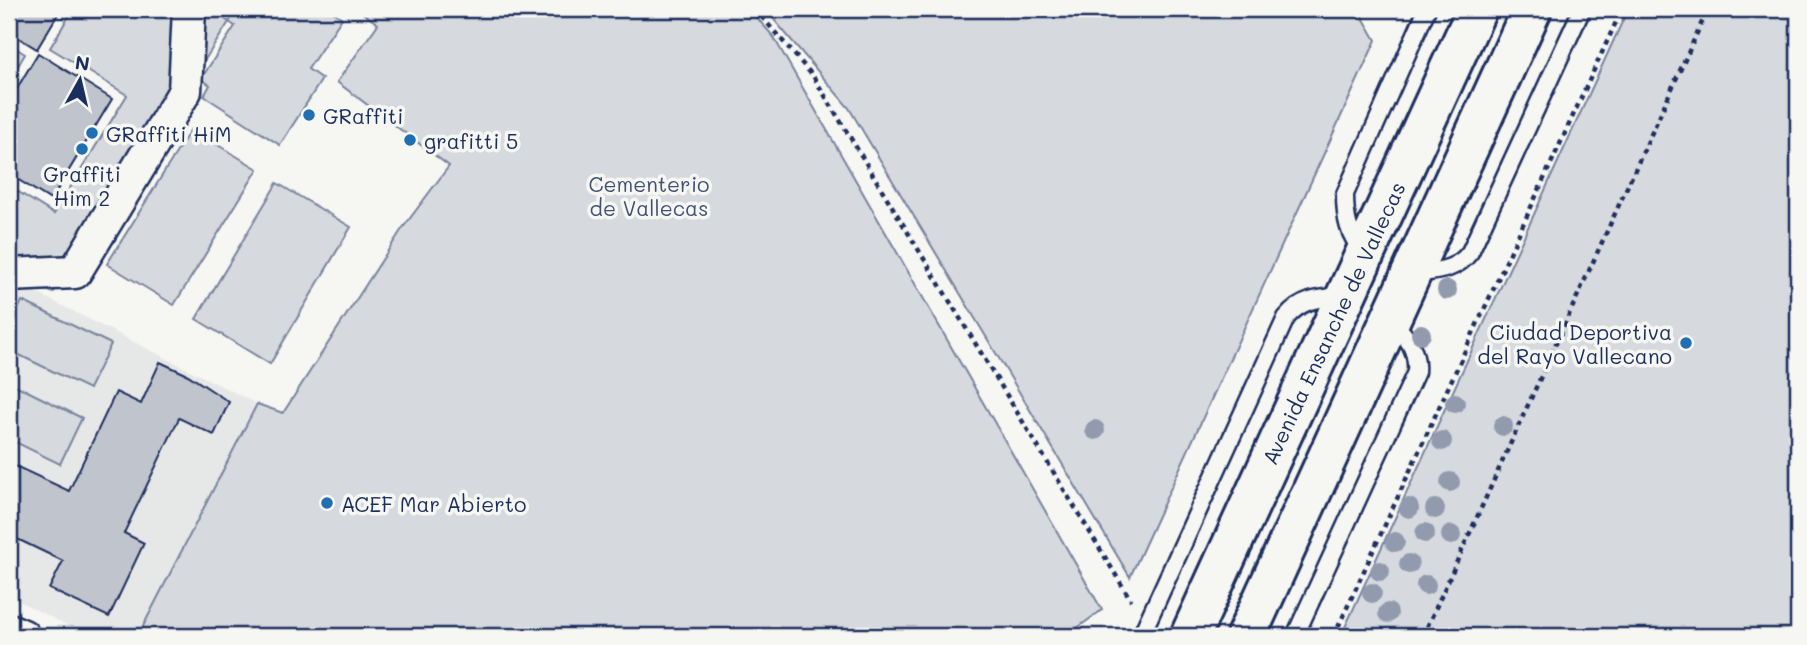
<svg xmlns="http://www.w3.org/2000/svg" width="1807" height="645" font-family="Mali,sans-serif">
  <style>
    .built { fill: #e6e7e7 }
    .green { fill: #d6d9dd; stroke: #78849e; stroke-width: 2 }
    .building { fill: #c0c4cd; stroke: #1b2f5e; stroke-width: 2 }
    .lines { fill: none; stroke-linecap: round; stroke-linejoin: round }
    .lane-casing { stroke: #1b2f5e; stroke-width: 21 }
    .street-casing { stroke: #1b2f5e; stroke-width: 37 }
    .primary-casing { stroke: #1b2f5e; stroke-width: 44 }
    .path { stroke: #1b2f5e; stroke-width: 4.5; stroke-dasharray: 5 5; stroke-linecap: butt }
    .lane { stroke: #f6f6f2; stroke-width: 16 }
    .street { stroke: #f6f6f2; stroke-width: 32 }
    .primary { stroke: #f6f6f2; stroke-width: 38 }
    .tree { fill: #929bae }
    .poi-dot { fill: #1f6fb2; stroke: #f6f6f2; stroke-width: 2.5 }
    .labels { text-anchor: middle; dominant-baseline: central; stroke-width: 7; stroke-linejoin: round; paint-order: stroke }
    .poi-label { font-size: 21px; fill: #1b2f5e; stroke: #f6f6f2; text-anchor: start }
    .park-label { font-size: 21px; fill: #405177; stroke: #f6f6f2 }
    .street-label { font-size: 21px; fill: #1b2f5e; stroke: #f6f6f2 }
  </style>
  <rect width="100%" height="100%" fill="#f6f6f2"/>
  <filter id="ink" filterUnits="userSpaceOnUse"><feTurbulence type="fractalNoise" baseFrequency=".0143" numOctaves="2"/><feDisplacementMap in="SourceGraphic" scale="14" xChannelSelector="R" yChannelSelector="G"/><feConvolveMatrix kernelMatrix="1 2 1 2 8 2 1 2 1" color-interpolation-filters="sRGB"/></filter>
  <g filter="url(#ink)">
    <path class="built" d="M9,279L257,404L138,636H88L9,596Z"/>
    <g class="green">
      <path d="M73,9H212L229,22L183,94L173,88L53,293L9,273V186L54,214L127,95L50,48Z"/>
      <path d="M238,9H329L342,18L308,69L322,79L280,145L204,96L210,85L201,79L235,26L229,22Z"/>
      <path d="M357,9H749L773,36L1102,610L1066,636H138L257,404L283,413L402,229L449,166L337,82L378,24Z"/>
      <path d="M765,9H1358L1376,40L1130,577L849,108Z"/>
      <path d="M1628,9H1798V636H1341Z"/>
      <path d="M9,44L25,54L9,81Z"/>
      <path d="M191,129L258,169L174,305L107,264Z"/>
      <path d="M277,183L351,227L270,364L196,319Z"/>
      <path d="M22,301L111,344L89,389L9,350V328Z"/>
      <path d="M9,382L82,418L60,464L9,439Z"/>
    </g>
    <g class="building">
      <path d="M9,9H61L37,49L9,32Z"/>
      <path d="M38,53L112,99L51,200L9,174V102Z"/>
      <path d="M160,362L188,375L229,402L214,435L179,418L124,533L144,543L109,617L49,589L63,561L9,535V463L69,491L116,392L141,404Z"/>
    </g>
    <g class="lines">
      <defs>
        <g id="lane">
          <path d="M1364,253C1348,234 1345,219 1345,194L1427,9"/>
          <path d="M1414,274C1436,271 1456,271 1470,252L1582,9"/>
          <path d="M1141,636L1286,318C1301,299 1320,298 1343,296"/>
          <path d="M1295,636L1416,372C1418,349 1406,336 1391,320"/>
        </g>
        <g id="street">
          <path d="M9,275L75,272L185,91L189,9"/>
          <path d="M9,630L23,636"/>
        </g>
        <g id="primary">
          <path d="M1190,636L1477,9"/>
          <path d="M1246,636L1532,9"/>
        </g>
      </defs>
      <use href="#lane" class="lane-casing"/>
      <use href="#street" class="street-casing"/>
      <use href="#primary" class="primary-casing"/>
      <g class="path">
        <path d="M755,9L813,76L1131,600"/>
        <path d="M1334,636L1622,9"/>
        <path d="M1423,636L1708,9"/>
      </g>
      <use href="#lane" class="lane"/>
      <use href="#street" class="street"/>
      <use href="#primary" class="primary"/>
    </g>
    <g class="tree">
      <circle cx="1447" cy="290" r="10"/>
      <circle cx="1421" cy="334" r="10"/>
      <circle cx="1455" cy="403" r="10"/>
      <circle cx="1503" cy="426" r="10"/>
      <circle cx="1095" cy="430" r="10"/>
      <circle cx="1442" cy="441" r="10"/>
      <circle cx="1450" cy="482" r="10"/>
      <circle cx="1409" cy="508" r="10"/>
      <circle cx="1435" cy="509" r="10"/>
      <circle cx="1425" cy="533" r="10"/>
      <circle cx="1451" cy="535" r="10"/>
      <circle cx="1395" cy="542" r="10"/>
      <circle cx="1409" cy="564" r="10"/>
      <circle cx="1380" cy="571" r="10"/>
      <circle cx="1426" cy="585" r="10"/>
      <circle cx="1372" cy="593" r="10"/>
      <circle cx="1388" cy="613" r="10"/>
    </g>
  </g>
  <g class="poi-dot">
    <circle cx="309" cy="115" r="7"/>
    <circle cx="92" cy="133" r="7"/>
    <circle cx="410" cy="140" r="7"/>
    <circle cx="82" cy="149" r="7"/>
    <circle cx="1686" cy="343" r="7"/>
    <circle cx="327" cy="503" r="7"/>
  </g>
  <g class="labels">
    <g class="poi-label">
      <text x="323" y="115">GRaffiti</text>
      <text x="106" y="133">GRaffiti HiM</text>
      <text x="424" y="140">grafitti 5</text>
      <text x="82" y="173" text-anchor="middle">Graffiti<tspan x="82" dy="24">Him 2</tspan></text>
      <text x="1672" y="331" text-anchor="end">Ciudad Deportiva<tspan x="1672" dy="24">del Rayo Vallecano</tspan></text>
      <text x="341" y="503">ACEF Mar Abierto</text>
    </g>
    <g class="park-label">
      <text x="649" y="183">Cementerio<tspan x="649" dy="24">de Vallecas</tspan></text>
    </g>
    <g class="street-label">
      <text transform="translate(1333 323) rotate(-65)">Avenida Ensanche de Vallecas</text>
    </g>
  </g>
  <rect width="1807" height="645" fill="none" stroke="#f6f6f2" stroke-width="35"/>
  <rect x="18" y="18" width="1772" height="610" fill="none" stroke="#1b2f5e" stroke-width="2.5" filter="url(#ink)"/>
  <g transform="translate(80 80) rotate(8)" stroke="#f6f6f2" stroke-width="5" paint-order="stroke">
  <path d="M0-5L12 26L0 18L-12 26Z" fill="#1b2f5e"/>
  <text y="-10" font-size="19" font-weight="bold" text-anchor="middle" fill="#1b2f5e">N</text>
  </g>
</svg>
